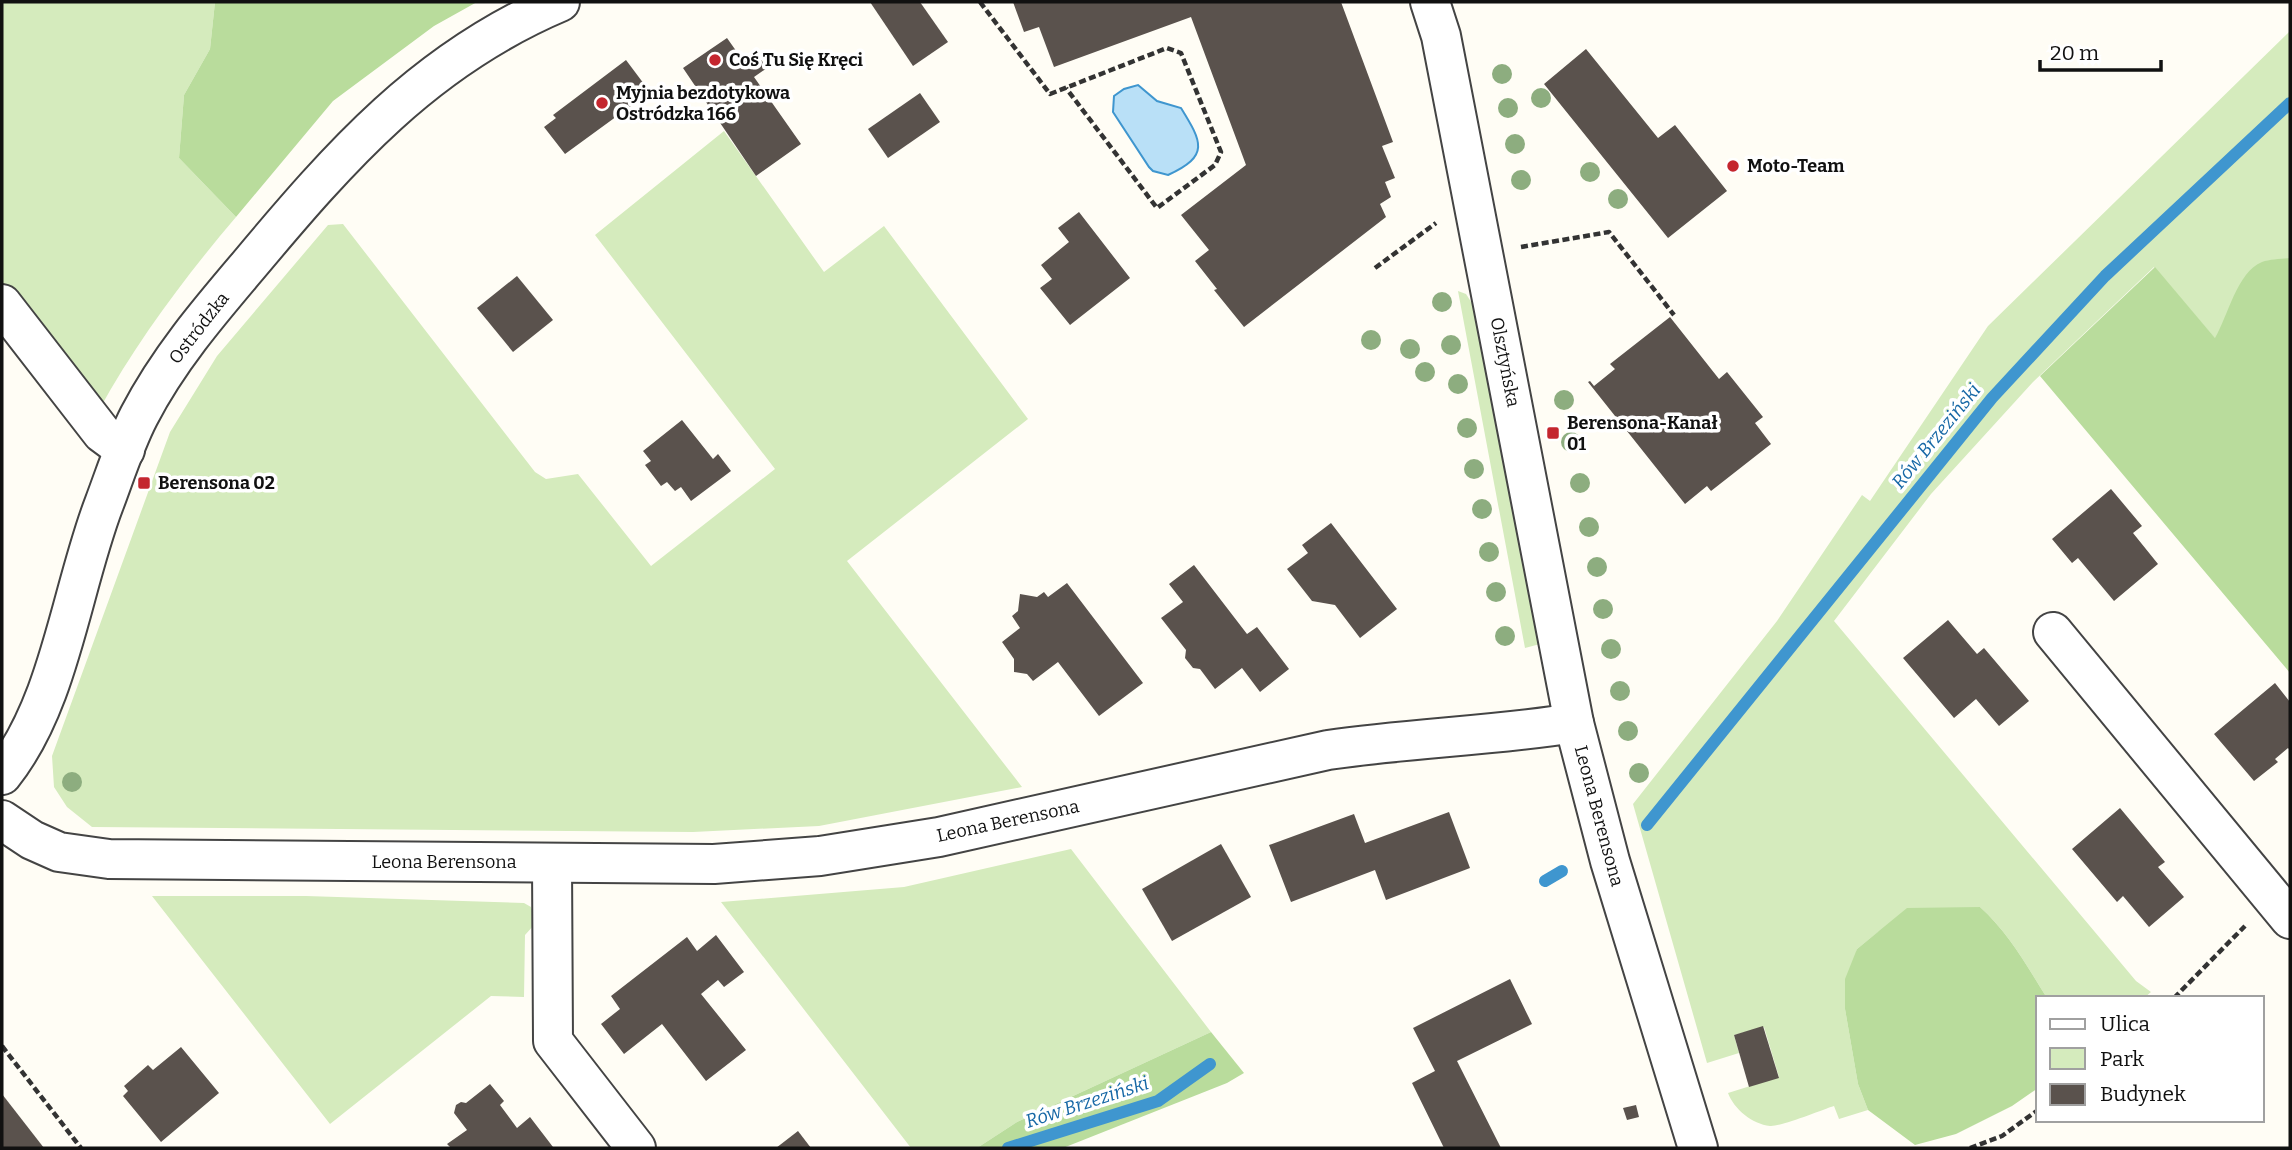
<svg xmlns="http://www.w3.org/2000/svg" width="2292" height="1150" font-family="Bitter,serif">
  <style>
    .green { fill: #d5ebbd }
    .forest { fill: #b9dc9c }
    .water { fill: #b9e0f7; stroke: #3f96cf; stroke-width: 2 }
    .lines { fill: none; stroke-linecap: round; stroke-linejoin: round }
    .stream { stroke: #3f96cf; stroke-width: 12 }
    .building { fill: #5a524d }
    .minor-casing { stroke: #444; stroke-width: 42 }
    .path { stroke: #333; stroke-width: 4.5; stroke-dasharray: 7 3.5; stroke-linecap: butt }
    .minor { stroke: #fff; stroke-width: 38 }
    .tree { fill: #8dad7f }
    .poi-dot { fill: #c4262e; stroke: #fff; stroke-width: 2.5 }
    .labels { text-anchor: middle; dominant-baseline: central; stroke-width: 7; stroke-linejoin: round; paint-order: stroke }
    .poi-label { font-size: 18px; font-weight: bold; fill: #111; stroke: #fff; text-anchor: start }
    .street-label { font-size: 18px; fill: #111; stroke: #fff }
    .water-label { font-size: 19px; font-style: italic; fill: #1768a6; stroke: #fff }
  </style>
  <rect width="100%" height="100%" fill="#fffdf5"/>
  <g class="green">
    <path d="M2,2H215L210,49L184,95L179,158L236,217C185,277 137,341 99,410L2,282Z"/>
    <path d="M2290,31V426L2154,267L2033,382L1931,494L1834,621L2136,981L2151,992L2144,998H2047C2027,966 2008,932 1980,907L1878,932L1857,949L1845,1009L1858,1084L1868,1110L1839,1119L1834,1106C1821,1110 1781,1127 1770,1126C1752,1124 1734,1109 1728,1093L1779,1077L1764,1027L1734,1035L1739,1053L1707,1063L1633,804L1777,621L1862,495L1870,501L1988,326Z"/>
    <path d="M724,131L824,272L884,226L1028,419L847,561L1022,787L819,826L693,832L92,827L67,807L54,787L52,756L170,432L217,356L328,225L343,224L535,472L546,479L578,474L651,566L775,469L595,235Z"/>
    <path d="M1458,291L1466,294L1475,308L1540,644L1525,648Z"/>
    <path d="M1071,849L1211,1032L1017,1122L977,1148H911L721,902L904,887Z"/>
    <path d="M152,896H306L524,903L531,907L534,916V925L525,935L524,997L491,996L330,1124Z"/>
  </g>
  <g class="forest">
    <path d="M215,2H477L434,26L333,101L236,217L179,158L184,95L210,49Z"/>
    <path d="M2290,258V673L2040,376L2155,267L2215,338C2228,316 2237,272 2262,262C2270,259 2281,259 2290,258Z"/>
    <path d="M1980,907C2008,932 2027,966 2047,998H2038V1088L2012,1106L1956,1134L1915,1145L1868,1110L1858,1084L1845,1009V979L1857,949L1907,908Z"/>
    <path d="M1211,1032L1244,1073L1227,1083L1063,1148H977L1017,1122Z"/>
  </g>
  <path class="water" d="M1138,85L1157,101L1181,108C1202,142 1210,156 1168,175L1153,171L1149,167L1113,112L1114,96L1124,89Z"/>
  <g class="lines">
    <g class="stream">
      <path d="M1647,825L1992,398L2105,276L2290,103"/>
      <path d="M1545,881L1562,871"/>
      <path d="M1008,1148L1158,1101L1210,1064"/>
    </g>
  </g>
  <g class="building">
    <path d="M870,2H920L948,42L913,66Z"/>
    <path d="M1013,2H1341L1393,142L1382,146L1395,178L1385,182L1391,197L1380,204L1386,217L1244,327L1214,290L1217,289L1195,261L1209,250L1181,215L1246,165L1191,17L1054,67L1039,27L1024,32Z"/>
    <path d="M727,38L744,62L757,54L767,68L754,77L801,144L756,176L683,68Z"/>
    <path d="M1586,49L1658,138L1675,125L1727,191L1668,238L1544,84Z"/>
    <path d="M626,60L650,92L565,154L544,127L556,118L553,115Z"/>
    <path d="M920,93L940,122L888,158L868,129Z"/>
    <path d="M1079,212L1130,278L1070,325L1040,288L1052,279L1041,265L1069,242L1058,228Z"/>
    <path d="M517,276L553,320L513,352L477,308Z"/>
    <path d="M1670,317L1719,379L1727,372L1763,417L1755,423L1771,444L1711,491L1707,486L1685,504L1588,382L1590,381L1594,386L1615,369L1610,364Z"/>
    <path d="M682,420L713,459L718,454L731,471L691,501L681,487L675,491L667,482L661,486L645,465L651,461L643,451Z"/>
    <path d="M2111,489L2142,526L2133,533L2158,564L2114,601L2078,558L2072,563L2052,539Z"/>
    <path d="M1331,523L1397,609L1360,638L1335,605L1312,601L1287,569L1308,553L1302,545Z"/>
    <path d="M1194,565L1247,634L1257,627L1289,669L1260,692L1242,668L1215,689L1200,669L1193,668L1185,658L1186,650L1161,618L1183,602L1169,584Z"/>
    <path d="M1067,583L1143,683L1099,716L1058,662L1033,681L1027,674L1014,672V659L1002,642L1020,628L1012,616L1018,611L1020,594L1037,597L1044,592L1048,597Z"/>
    <path d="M1948,620L1977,654L1984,648L2029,701L1999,726L1976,699L1954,718L1903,658Z"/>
    <path d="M2275,683L2290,702V750L2288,748L2275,759L2278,762L2254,781L2214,734Z"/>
    <path d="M2120,808L2165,862L2158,867L2184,897L2149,927L2123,896L2117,902L2072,849Z"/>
    <path d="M1449,812L1470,868L1386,900L1375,870L1291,902L1269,845L1354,814L1365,843Z"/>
    <path d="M1221,844L1251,897L1172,941L1142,889Z"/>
    <path d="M716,935L744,972L724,987L718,980L701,994L746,1050L706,1081L662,1024L624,1054L601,1024L620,1009L611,996L687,937L697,951Z"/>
    <path d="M1510,979L1532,1024L1457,1061L1501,1148H1444L1412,1083L1435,1071L1413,1028Z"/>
    <path d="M1763,1026L1779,1078L1749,1087L1734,1035Z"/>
    <path d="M181,1047L219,1093L161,1142L123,1096L128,1091L124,1086L148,1065L153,1070Z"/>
    <path d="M490,1084L504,1101L500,1105L517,1128L530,1117L553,1147L451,1148L447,1144L467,1130L454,1113L456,1105L461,1102L466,1103Z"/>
    <path d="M2,1094L44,1148H2Z"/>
    <path d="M1636,1105L1639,1117L1627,1120L1623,1108Z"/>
    <path d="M798,1131L811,1148H776Z"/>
  </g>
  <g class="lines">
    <defs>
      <g id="minor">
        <path d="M1430,2L1441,36L1574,723L1610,861L1698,1148"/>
        <path d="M2,304L102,433L125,450"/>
        <path d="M2053,632L2290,919"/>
        <path d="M2,775C60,703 71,590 104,504C115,475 125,443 139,416C168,360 208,313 248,266C340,156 425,59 560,2"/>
        <path d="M2,820L32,840L59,852L109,859L714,864L820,856L939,837L1328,750C1410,738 1492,736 1574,723"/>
        <path d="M552,863L553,1041L636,1148"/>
      </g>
    </defs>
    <use href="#minor" class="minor-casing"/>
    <g class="path">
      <path d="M980,2L1050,94L1167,48L1181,53L1221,152L1215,165L1157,208L1066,88"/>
      <path d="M1521,247L1609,232L1674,315"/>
      <path d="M1375,268L1436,223"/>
      <path d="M2174,998L2245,926"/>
      <path d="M2,1046L81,1148"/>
      <path d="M1970,1148L2002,1136L2038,1110"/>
    </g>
    <use href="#minor" class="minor"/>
  </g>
  <g class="tree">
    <circle cx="1502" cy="74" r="10"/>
    <circle cx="1541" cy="98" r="10"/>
    <circle cx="1508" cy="108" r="10"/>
    <circle cx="1515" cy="144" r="10"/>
    <circle cx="1590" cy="172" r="10"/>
    <circle cx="1521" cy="180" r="10"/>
    <circle cx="1618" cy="199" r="10"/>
    <circle cx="1442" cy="302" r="10"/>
    <circle cx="1371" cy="340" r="10"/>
    <circle cx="1451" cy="345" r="10"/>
    <circle cx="1410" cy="349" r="10"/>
    <circle cx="1425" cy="372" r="10"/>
    <circle cx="1458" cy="384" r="10"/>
    <circle cx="1564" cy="400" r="10"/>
    <circle cx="1467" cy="428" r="10"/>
    <circle cx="1571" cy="442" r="10"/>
    <circle cx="1474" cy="469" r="10"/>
    <circle cx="1580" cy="483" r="10"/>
    <circle cx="1482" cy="509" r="10"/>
    <circle cx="1589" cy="527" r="10"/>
    <circle cx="1489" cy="552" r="10"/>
    <circle cx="1597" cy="567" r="10"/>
    <circle cx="1496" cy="592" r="10"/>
    <circle cx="1603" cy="609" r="10"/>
    <circle cx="1505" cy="636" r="10"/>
    <circle cx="1611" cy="649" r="10"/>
    <circle cx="1620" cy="691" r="10"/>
    <circle cx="1628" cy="731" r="10"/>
    <circle cx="1639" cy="773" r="10"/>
    <circle cx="72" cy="782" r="10"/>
  </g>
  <g class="poi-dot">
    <circle cx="715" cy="60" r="7"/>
    <circle cx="602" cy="103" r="7"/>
    <circle cx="1733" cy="166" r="7"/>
    <rect x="1546" y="426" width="14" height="14" rx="3.5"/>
    <rect x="137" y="476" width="14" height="14" rx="3.5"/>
  </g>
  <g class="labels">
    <g class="poi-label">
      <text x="729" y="60">Coś Tu Się Kręci</text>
      <text x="616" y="93">Myjnia bezdotykowa<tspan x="616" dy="21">Ostródzka 166</tspan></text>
      <text x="1747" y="166">Moto-Team</text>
      <text x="1567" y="423">Berensona-Kanał<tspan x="1567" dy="21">01</tspan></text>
      <text x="158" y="483">Berensona 02</text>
    </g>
    <g class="street-label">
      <text transform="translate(199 328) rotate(-52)">Ostródzka</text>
      <text transform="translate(1505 362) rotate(79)">Olsztyńska</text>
      <text transform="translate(1599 816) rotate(75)">Leona Berensona</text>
      <text transform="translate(1008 821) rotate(-12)">Leona Berensona</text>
      <text x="444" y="862">Leona Berensona</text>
    </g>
    <g class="water-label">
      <text transform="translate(1936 436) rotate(-51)">Rów Brzeziński</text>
      <text transform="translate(1087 1102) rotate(-18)">Rów Brzeziński</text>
    </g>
  </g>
  <rect width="2292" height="1150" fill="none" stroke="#111111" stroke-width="7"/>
  <rect x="2036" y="996" width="228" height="126" fill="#ffffff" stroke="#a0a0a0" stroke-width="2"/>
  <rect x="2050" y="1019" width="35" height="10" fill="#ffffff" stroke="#a0a0a0" stroke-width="2"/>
  <text x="2100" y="1031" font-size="21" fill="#111111">Ulica</text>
  <rect x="2050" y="1048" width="35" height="21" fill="#d5ebbd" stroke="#a0a0a0" stroke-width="2"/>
  <text x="2100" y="1066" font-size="21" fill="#111111">Park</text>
  <rect x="2050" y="1084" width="35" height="21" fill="#5a524d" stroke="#a0a0a0" stroke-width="2"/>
  <text x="2100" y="1101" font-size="21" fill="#111111">Budynek</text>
  <path d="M2040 60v10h121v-10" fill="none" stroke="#111111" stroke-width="3.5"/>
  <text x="2050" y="60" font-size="21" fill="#111111" stroke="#ffffff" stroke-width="5" paint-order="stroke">20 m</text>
</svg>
